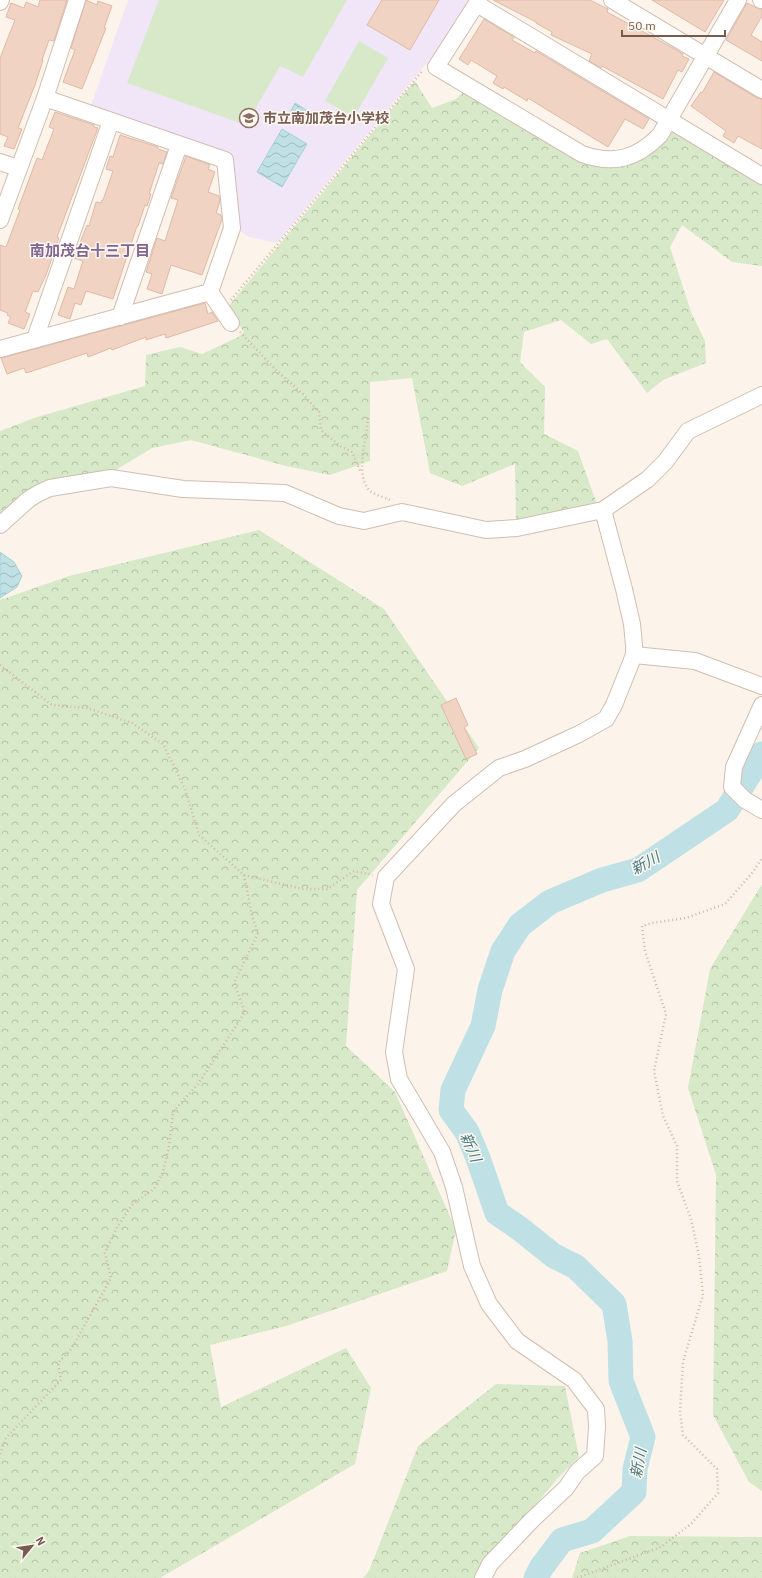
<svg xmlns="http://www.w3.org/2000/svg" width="762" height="1578" font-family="'IBM Plex Sans','Noto Sans JP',sans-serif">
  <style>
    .education { fill: #f1e6f8 }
    .green { fill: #d7e9c8 }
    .forest { fill: url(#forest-crowns) }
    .water { fill: url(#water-waves); stroke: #a5d1d6 }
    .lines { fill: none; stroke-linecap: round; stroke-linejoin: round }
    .river { stroke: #bfe1e5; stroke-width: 25 }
    .building { fill: #f0d3c3; stroke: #e2b9a4 }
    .minor-casing { stroke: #d0beb2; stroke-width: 18 }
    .path { stroke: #d5b6a5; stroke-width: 2.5; stroke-dasharray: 1 3; stroke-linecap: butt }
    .minor { stroke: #fff; stroke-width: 16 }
    .labels { text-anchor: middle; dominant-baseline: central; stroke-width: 3; stroke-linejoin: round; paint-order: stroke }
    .education-label { font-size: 14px; font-weight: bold; fill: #785e54; stroke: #fef8f0; text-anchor: start }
    .neighbourhood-label { font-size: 15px; font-weight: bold; fill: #816691; stroke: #fef8f0 }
    .water-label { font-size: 15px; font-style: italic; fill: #457980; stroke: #fef8f0 }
  </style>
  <defs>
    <pattern id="forest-crowns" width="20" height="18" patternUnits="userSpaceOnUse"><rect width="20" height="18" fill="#d7e9c8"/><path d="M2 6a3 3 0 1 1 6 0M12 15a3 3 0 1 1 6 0" fill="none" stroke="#b3c0a5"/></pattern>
    <pattern id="water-waves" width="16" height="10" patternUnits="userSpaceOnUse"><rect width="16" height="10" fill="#bfe1e5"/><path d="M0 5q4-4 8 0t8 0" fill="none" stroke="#a0b9bc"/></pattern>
  </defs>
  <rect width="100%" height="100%" fill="#fcf4ea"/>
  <path class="education" d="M128,0H472L431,63L425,65L277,243L249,237L238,230L230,157L90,108Z"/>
  <g class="green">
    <path d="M159,0H347L303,77L280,66L246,125L127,83Z"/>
    <path d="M359,41L388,58L354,117L325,101Z"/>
  </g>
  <g class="forest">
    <path d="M415,81L432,108L456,99L465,90L597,165L676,131L762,182V266L732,262L682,225L670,247L691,312L705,341L706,363L663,380L647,393L607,339L591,344L561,320L524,332L520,362L545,387L544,434L578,451L598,507L516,524L515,464L462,486L430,473L412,378L370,382V461L330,475L286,466L191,440L152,448L106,476L71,481L0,521V431L37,417L145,386L146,355L180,347L202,354L238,337L244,332L227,308Z"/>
    <path d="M259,530L384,609L479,748L357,890L346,1046L395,1092L456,1230L447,1271L286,1326L210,1345L221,1407L346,1348L371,1388L355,1464L160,1578H0V600L69,576Z"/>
    <path d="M762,884V1491L749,1482L713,1415L716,1175L688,1088L710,969Z"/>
    <path d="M496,1384L565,1386L579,1457L558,1478L481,1570L479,1578H363L369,1571L418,1446Z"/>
    <path d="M630,1536L762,1537V1578H572L580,1553Z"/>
  </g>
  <g class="water">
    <path d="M295,103L313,114L306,125L289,115Z"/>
    <path d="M282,129L307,144L282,187L257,172Z"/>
    <path d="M0,552L14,562L22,576L17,587L0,598Z"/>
  </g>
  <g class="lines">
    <path class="river" d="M536,1578L541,1568L562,1540L592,1531L634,1492L635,1469L643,1437L621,1381L620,1341L614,1304L576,1267L554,1256L519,1228L497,1213L478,1158L467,1132L451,1110L453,1090L483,1026L490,990L503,951L520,925L550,902L602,880L638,870L727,810L762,754"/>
  </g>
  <g class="building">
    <path d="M40,0H67L54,41L49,40L42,60H43L35,85L18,128L22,129L14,149L4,146L8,137L0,134V58L15,20L6,17L11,3L24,8L26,2L38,7Z"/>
    <path d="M86,0L97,5L98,1L112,6L104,28H106L82,89L63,82L75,50L71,48Z"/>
    <path d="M382,0H439L410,50L367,25Z"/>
    <path d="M493,0H590L608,9L607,12L673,48L683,54L682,56L689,59L682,72L678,70L663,99L602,66L601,68L589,61L592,54L551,35L552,32L536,23V22Z"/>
    <path d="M652,0H724L705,32Z"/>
    <path d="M747,3L757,8L762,10V16L751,35L762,42V61L726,40Z"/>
    <path d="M484,19L514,37L512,40L535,53L536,51L649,119L643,129L625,119L608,147L528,98L527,101L504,87L503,89L493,83L497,76L471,60L468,65L459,59Z"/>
    <path d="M714,72L757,98L762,99V149L738,136L734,143L723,136L726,131L691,106L701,92L702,93Z"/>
    <path d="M55,112L94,125V127L98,128L57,237L59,238L46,275L38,292L33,291L25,312L30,314L24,329L8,323L11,317L7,315L8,313L0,310V245L6,247L20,210L18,209L37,158L42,160L54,129L49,127Z"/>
    <path d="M120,135L158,147V149L167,152L163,164L159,163L149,194H151L147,206L145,205L138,226H137L113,299L86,291L81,305L75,303L70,319L58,315L68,287L74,289L83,261L74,258L87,225L89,226L96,202L101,203L102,200H103L113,171L106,169L110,156L113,157Z"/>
    <path d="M186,156L210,165L208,169L215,172L208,192L219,196L220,201L216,213L221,215L222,219L202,275L171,265L162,294L147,289L152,274L146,272L157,238L165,241L178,200L171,198Z"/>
    <path d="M205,303L208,314L212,312L218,321L166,338L165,334L146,340V337L112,350L111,348L88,357L87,353L26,373L24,368L7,374L1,358Z"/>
    <path d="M456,698L468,725L464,727L477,754L466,759L441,705Z"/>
  </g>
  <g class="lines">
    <defs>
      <g id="minor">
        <path d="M479,0L436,67L582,154C613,165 637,159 660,135L738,0"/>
        <path d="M612,0L762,90"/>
        <path d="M761,0H762"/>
        <path d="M0,2L1,0"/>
        <path d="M477,4L762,176"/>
        <path d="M0,162L18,168"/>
        <path d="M0,220L45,98L77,0"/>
        <path d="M210,292L231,323"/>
        <path d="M120,317L179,145"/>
        <path d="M35,339L111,121"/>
        <path d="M0,349L210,292L232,228L225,160L45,98"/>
        <path d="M0,525L29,499L39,493L50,488L111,478L183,489L285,493L339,516L364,521L402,512L486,530L517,528L603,510L648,479L665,462L688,431L762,395"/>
        <path d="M634,655L695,661L762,686"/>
        <path d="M762,705L734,767L732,787L745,800L762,810"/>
        <path d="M483,1578L490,1564L532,1520L566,1488L577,1472L595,1456L597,1427L596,1409L574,1380L517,1341L489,1304L472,1266L454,1187L442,1152L399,1079L394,1052L406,969L381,904L386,877L454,804L499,768L525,759L579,734L606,719L614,705L634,655V645L632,624L624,589L603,510"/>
      </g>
    </defs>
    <use href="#minor" class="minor-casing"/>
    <g class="path">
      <path d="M231,300L423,70"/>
      <path d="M240,332L276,370L303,394L319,412L321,430L340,446L352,452L361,473"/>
      <path d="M368,418C367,439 354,475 370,491C375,495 384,497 390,500"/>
      <path d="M0,665L52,705L87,708L132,723L163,744L185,789L199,835L244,875L303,889H327L354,871L373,875"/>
      <path d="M0,1454L6,1438L61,1380L58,1363L72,1348L111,1278L105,1253L117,1227L133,1204L154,1189L163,1172L169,1146L173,1112L198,1084L245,1012L234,983L258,933L252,916L244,875"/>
      <path d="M577,1578L661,1547L692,1523L718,1493L717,1469L683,1435L680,1412L683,1362L703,1295L699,1256L691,1219L677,1181V1146L663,1116L654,1071L666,1014L645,951L642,926L652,923L686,918L725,904L753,872L762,858"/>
    </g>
    <use href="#minor" class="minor"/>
  </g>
  <defs>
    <symbol id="school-ring" viewBox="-11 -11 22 22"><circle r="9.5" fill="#fef8f0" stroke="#8d6e63" stroke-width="1.5"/><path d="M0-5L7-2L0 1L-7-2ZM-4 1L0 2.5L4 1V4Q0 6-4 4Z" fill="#8d6e63"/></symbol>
  </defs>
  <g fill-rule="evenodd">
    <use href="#school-ring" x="238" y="107" width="22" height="22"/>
  </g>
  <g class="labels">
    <g class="education-label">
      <text x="263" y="118">市立南加茂台小学校</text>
    </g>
    <g class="neighbourhood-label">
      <text x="90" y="250">南加茂台十三丁目</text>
    </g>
    <g class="water-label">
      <text transform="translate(645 863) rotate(-29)">新川</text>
      <text transform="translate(471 1147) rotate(67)">新川</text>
      <text transform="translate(638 1463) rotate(-80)">新川</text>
    </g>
  </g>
  <g transform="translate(32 1546) rotate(61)" stroke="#fef8f0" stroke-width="3" paint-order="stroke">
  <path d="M0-3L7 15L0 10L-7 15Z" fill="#765a4e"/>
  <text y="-6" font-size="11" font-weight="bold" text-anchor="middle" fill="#765a4e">N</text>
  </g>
  <path d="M622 30v6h103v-6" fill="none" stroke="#765a4e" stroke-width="2"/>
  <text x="628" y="30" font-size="12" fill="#765a4e" stroke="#fef8f0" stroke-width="3" paint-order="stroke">50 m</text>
</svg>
